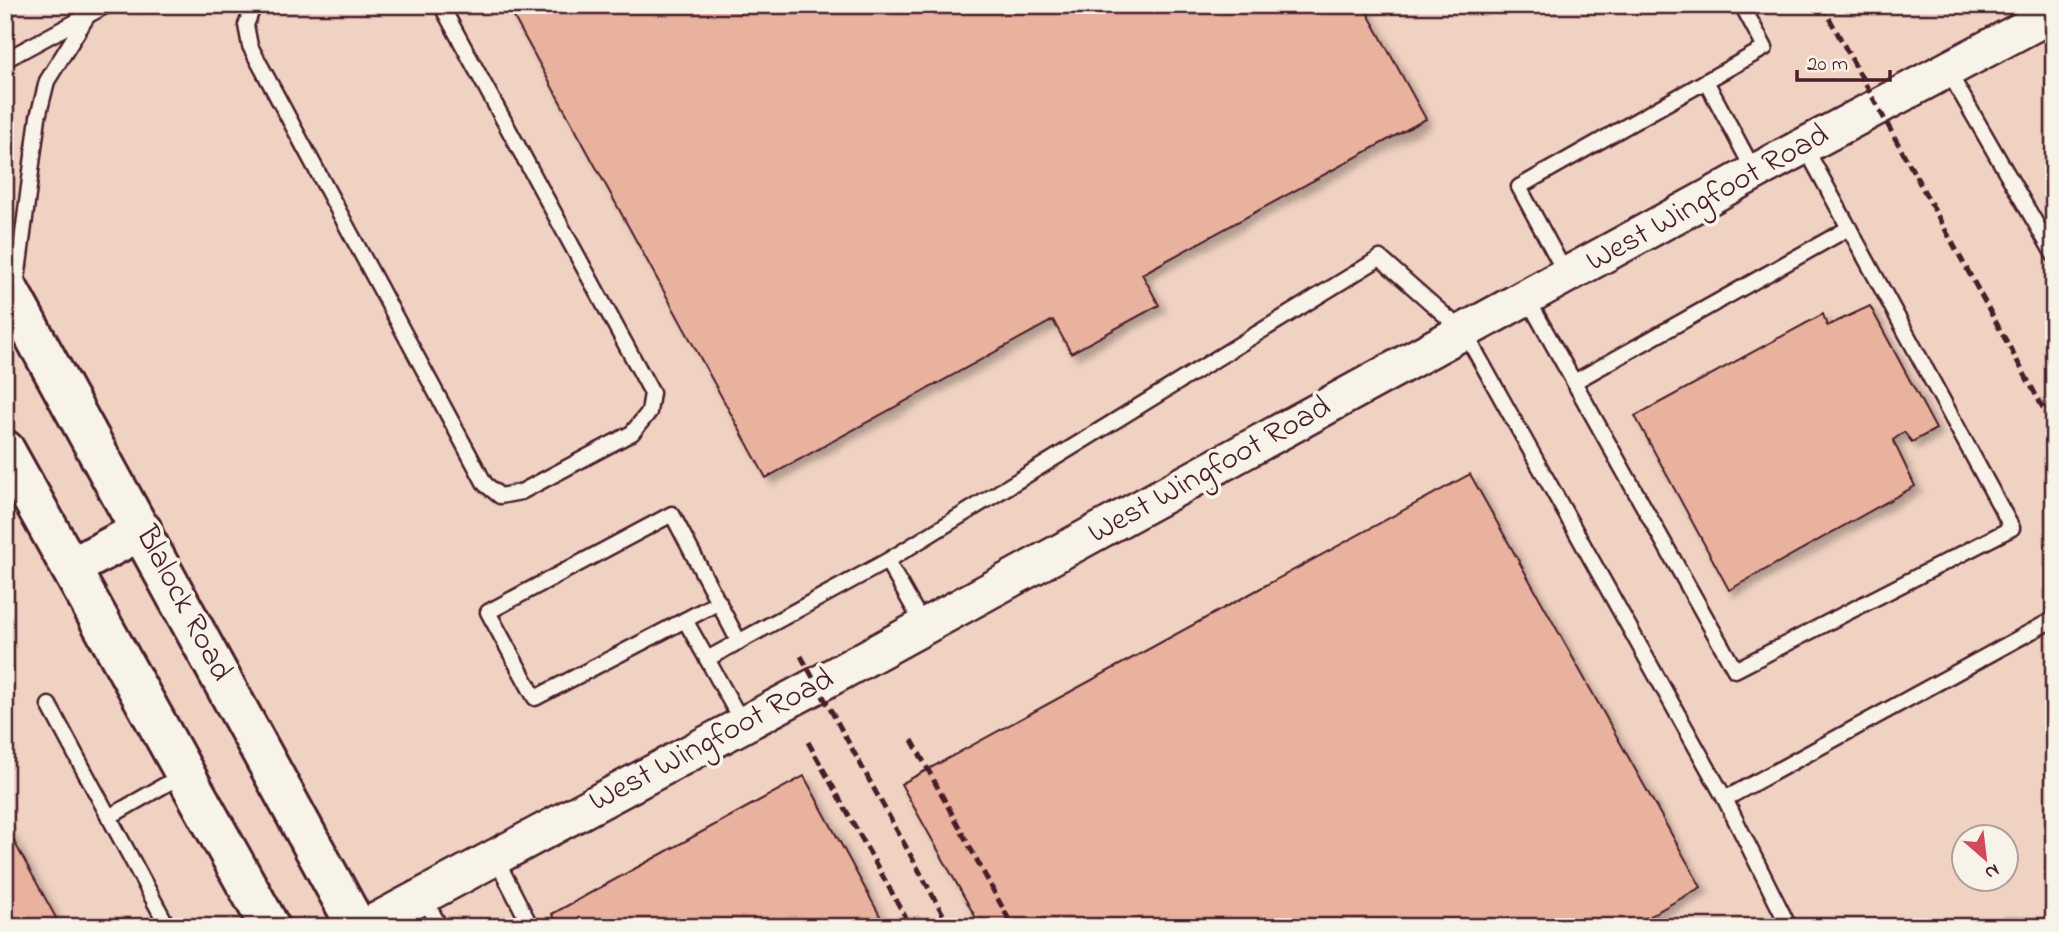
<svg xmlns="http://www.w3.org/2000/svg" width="2059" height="932" font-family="'Indie Flower',sans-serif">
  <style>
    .built { fill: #f0d2c2; fill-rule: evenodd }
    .building { fill: #e9b29e; stroke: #4a1f2b; stroke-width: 2; filter: url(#shadow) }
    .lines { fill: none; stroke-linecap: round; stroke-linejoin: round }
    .service-casing { stroke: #4a1f2b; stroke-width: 19 }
    .tertiary-casing { stroke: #4a1f2b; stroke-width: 40 }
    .secondary-casing { stroke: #4a1f2b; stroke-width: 44 }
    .service { stroke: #f7f3e8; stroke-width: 14 }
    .tertiary { stroke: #f7f3e8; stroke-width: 35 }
    .secondary { stroke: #f7f3e8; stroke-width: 38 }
    .rail { stroke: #4a1f2b; stroke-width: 5; stroke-dasharray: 10 5; stroke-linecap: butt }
    .labels { text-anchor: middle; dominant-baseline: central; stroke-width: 7; stroke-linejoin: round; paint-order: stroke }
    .street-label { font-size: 32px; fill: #4a1f2b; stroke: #f7f3e8 }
  </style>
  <defs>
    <filter id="shadow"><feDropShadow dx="6" dy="6" stdDeviation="3.5" flood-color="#0004"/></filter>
  </defs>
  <rect width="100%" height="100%" fill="#f3e0d2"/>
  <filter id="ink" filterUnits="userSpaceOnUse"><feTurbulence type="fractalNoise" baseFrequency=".0143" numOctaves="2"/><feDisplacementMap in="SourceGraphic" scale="14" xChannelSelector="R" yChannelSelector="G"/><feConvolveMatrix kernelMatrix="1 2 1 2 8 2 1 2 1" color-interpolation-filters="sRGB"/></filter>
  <g filter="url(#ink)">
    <path class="built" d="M5,5H2054V927H5ZM1965,838H2007V880H1965Z"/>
    <g class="building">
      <path d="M518,5H1363L1426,119L1142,274L1159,305L1071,353L1053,320L766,478L510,10Z"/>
      <path d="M1870,306L1936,429L1912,442L1904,432L1893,440L1915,486L1729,590L1635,416L1823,314L1827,326Z"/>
      <path d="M1470,474L1701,887L1630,927H981L901,784Z"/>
      <path d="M804,776L886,927H559L552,914Z"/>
      <path d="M5,825L61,927H5Z"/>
    </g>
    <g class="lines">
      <defs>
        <g id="service">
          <path d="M254,5L246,25L250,46L485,484L500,496L521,492L632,433L649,412L652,393L441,5"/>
          <path d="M5,60L107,5"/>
          <path d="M1948,71L2054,255"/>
          <path d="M1706,81L1765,48L1742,5"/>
          <path d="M1567,276L1519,187L1706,81L1754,171"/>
          <path d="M16,288L38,117L47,81L88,15"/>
          <path d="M1527,298L1735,670L2012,528L1805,147"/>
          <path d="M1574,382L1849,228"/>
          <path d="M887,561L1380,258L1465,333L1725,799L1789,927"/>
          <path d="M685,620L719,602"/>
          <path d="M707,659L685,620L535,698L488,612L672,514L739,642"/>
          <path d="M49,705L168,927"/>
          <path d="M743,724L707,659L887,561L924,626"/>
          <path d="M1725,799L2054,619"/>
          <path d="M109,817L184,774"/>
          <path d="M495,857L531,927"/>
          <path d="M423,896L440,927"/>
        </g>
        <path id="tertiary" d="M365,927L817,685L1755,172L2054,13"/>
        <g id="secondary">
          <path d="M5,283L357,927"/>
          <path d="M5,450L270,927"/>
          <path d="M71,568L142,530"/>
        </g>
      </defs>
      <use href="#service" class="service-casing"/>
      <use href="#tertiary" class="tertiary-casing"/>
      <use href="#secondary" class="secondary-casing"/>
      <use href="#service" class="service"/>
      <use href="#tertiary" class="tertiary"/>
      <use href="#secondary" class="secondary"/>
      <g class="rail">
        <path d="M1822,5L2054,428"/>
        <path d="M801,656L950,927"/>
        <path d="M912,740L1013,927"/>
        <path d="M808,742L911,927"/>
      </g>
    </g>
  </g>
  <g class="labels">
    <g class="street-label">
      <text transform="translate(1708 199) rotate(-29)">West Wingfoot Road</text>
      <text transform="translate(1210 471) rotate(-29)">West Wingfoot Road</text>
      <text transform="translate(183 604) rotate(62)">Blalock Road</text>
      <text transform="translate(712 741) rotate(-28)">West Wingfoot Road</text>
    </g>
  </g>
  <rect width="2059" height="932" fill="none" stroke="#f7f3e8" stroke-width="28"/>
  <rect x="14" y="14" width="2031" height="904" fill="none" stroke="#4a1f2b" stroke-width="2.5" filter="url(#ink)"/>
  <g transform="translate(1985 858) rotate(152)"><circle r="33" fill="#f7f3e8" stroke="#b29e9c" stroke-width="2"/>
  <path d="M0-5L12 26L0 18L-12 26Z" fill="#d1495b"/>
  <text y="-10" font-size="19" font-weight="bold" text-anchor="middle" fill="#4a1f2b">N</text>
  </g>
  <path d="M1797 70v10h93v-10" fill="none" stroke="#4a1f2b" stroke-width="3.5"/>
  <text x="1807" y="70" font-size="21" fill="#4a1f2b" stroke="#f7f3e8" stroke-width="5" paint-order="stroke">20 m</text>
</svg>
